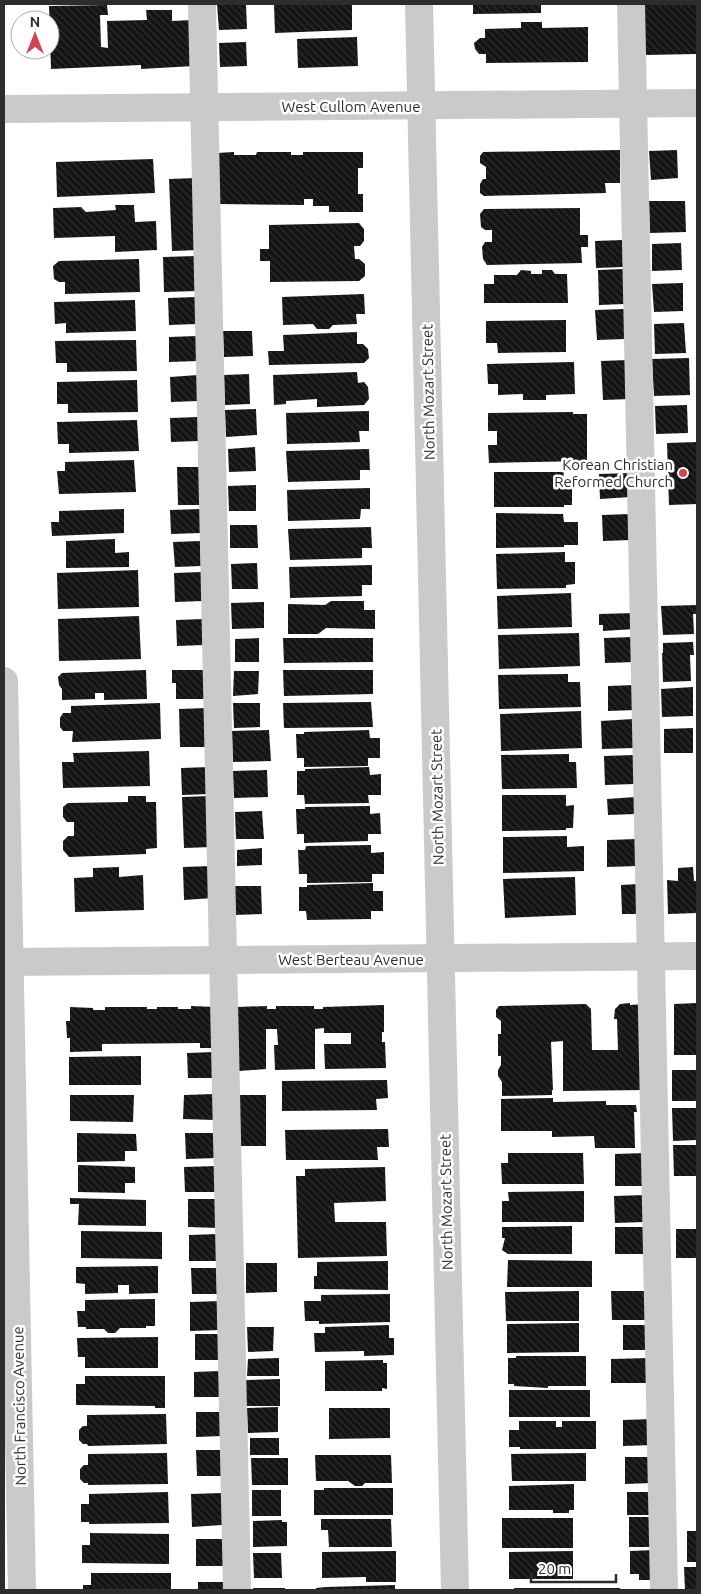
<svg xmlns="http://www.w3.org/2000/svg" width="701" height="1594" font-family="Ubuntu,sans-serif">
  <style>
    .building { fill: url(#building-back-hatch) }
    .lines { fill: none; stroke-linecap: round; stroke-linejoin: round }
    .minor { stroke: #cacaca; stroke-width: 28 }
    .poi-dot { fill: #cf444e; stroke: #fff; stroke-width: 2 }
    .labels { text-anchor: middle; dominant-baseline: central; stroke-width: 5; stroke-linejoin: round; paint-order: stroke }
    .street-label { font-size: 15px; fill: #2d2d2d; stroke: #fff }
    .poi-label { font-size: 15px; fill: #2d2d2d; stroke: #fff; text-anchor: end }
  </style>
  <defs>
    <pattern id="building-back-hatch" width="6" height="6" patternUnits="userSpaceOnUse" patternTransform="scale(1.25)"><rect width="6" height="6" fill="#141414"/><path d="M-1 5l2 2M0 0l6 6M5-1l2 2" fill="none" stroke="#2e2e2e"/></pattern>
  </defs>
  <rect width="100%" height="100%" fill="#fff"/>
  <g class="building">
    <path d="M217,4H246L247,29L219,30Z"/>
    <path d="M274,4H352V30L275,33Z"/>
    <path d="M473,4H541V13L473,14Z"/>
    <path d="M644,4H697V54L645,55Z"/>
    <path d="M107,5L108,15H100L101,47L108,48L107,21L147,20L146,10H172V21L192,20L194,66L141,69V65L51,69L49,6Z"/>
    <path d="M521,22H542V28L588,27V62L486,63V54H479L475,49L474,43L480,38H485V29L521,28Z"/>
    <path d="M357,37L358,66L298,68L297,39Z"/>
    <path d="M246,42L247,66L220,67L219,43Z"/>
    <path d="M620,150V183H605L606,193L484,196L480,193V184L483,179H486V167L480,163V156L483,152Z"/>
    <path d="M677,150L678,178L651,180L649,151Z"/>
    <path d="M234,152V155H256L257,152H291V155H303V152H363V168H358V194H363V212H329V206H313V199H304V205L218,204L217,153Z"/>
    <path d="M153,159L155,193L57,197L56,162Z"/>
    <path d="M197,178L200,250L172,251L169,179Z"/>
    <path d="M649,201H685L686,232L650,233Z"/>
    <path d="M115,205H134L135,222L156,221L157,250L115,252V236L54,238L53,208L81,207L86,212L116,210Z"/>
    <path d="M580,208V235H588V247H581L582,263L487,265L483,259L482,247L485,242H492V230H485L481,227L480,214L484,209Z"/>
    <path d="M359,223L364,229V241L360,246H354L355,259H359L365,264V276L359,281L270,282V261H260V249H269V225Z"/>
    <path d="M623,240L624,267L596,268L595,241Z"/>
    <path d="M681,243L682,270L652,271V244Z"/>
    <path d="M196,256L197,291L164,292L163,257Z"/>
    <path d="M139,259L140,292L65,294V282H59L54,279L53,266L59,261Z"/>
    <path d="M623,269L625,304L599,305L598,270Z"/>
    <path d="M521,270L531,271V274H542V270H552L555,274H567L568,303H484V284H494V275H517Z"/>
    <path d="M683,283V311L654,312L652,284Z"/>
    <path d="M364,294L365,314H356L357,324L333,325L329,329H317L313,324L283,325L282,297Z"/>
    <path d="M196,297L197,324L169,325L168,298Z"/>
    <path d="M135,300L136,331L66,333V323L55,324L54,302Z"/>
    <path d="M624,309L625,339L597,340L595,310Z"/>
    <path d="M566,320V352L498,353L497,343H486V321Z"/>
    <path d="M684,323L686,353L655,354L654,324Z"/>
    <path d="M223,331H252L253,356L224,357Z"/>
    <path d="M357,332V344H363L368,349L369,358L364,363L269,365L268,351H284L283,335Z"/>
    <path d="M197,336L198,361L169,362V337Z"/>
    <path d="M136,340L137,371L67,372V363H56L55,341Z"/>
    <path d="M689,358L690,395L654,396L652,359Z"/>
    <path d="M628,360L630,399L603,400L601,361Z"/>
    <path d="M574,362L575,394L546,395V400H523V394L498,395V384H488L487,364Z"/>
    <path d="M357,372L358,383L364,382L368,387L369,399L364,405L317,407V399L286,401V404L274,405L273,375Z"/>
    <path d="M249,374L250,404L225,405L224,375Z"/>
    <path d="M198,375V401L171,402L170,377Z"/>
    <path d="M137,380L138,412L68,413V404H57V382Z"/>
    <path d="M687,405L688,433L656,434L655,406Z"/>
    <path d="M256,409L257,435L226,437L225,410Z"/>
    <path d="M369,411V431H359L360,442L287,444L286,413Z"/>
    <path d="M573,412V414H587V461L489,463L488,445H497V431H488V413Z"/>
    <path d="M198,417L199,441L171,442L170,418Z"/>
    <path d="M137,420L139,451L69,453V444H58L57,422Z"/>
    <path d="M697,442V504L669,505L667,443Z"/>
    <path d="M255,447L256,471L229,472L228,449Z"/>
    <path d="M369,449L370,470H360V480L288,482L286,451Z"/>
    <path d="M134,460L136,492L59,494L57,471H65V462Z"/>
    <path d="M177,467H202L203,505H178Z"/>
    <path d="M494,472H564L563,480H572V505H564V507H494Z"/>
    <path d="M630,473L631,497L600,499L599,474Z"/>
    <path d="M256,485V511H229L228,486Z"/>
    <path d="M370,488V509H361L360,519L288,521L287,490Z"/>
    <path d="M124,509V533L52,536L51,522H59V511Z"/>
    <path d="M201,509V533L171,534L170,510Z"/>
    <path d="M496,513L563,514L564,522H578V545H564V547L496,548Z"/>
    <path d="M630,514V540L603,541L602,515Z"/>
    <path d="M230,525H257L258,548H230Z"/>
    <path d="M371,527L372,548H362V558L290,560L288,529Z"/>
    <path d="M115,539V553L129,552V567L66,568V541Z"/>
    <path d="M200,541L201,566L175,567L173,542Z"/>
    <path d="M565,552V562H575V584L566,585V588L497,589L496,554Z"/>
    <path d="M257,563L258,589H232L231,564Z"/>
    <path d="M372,565V585H362V596L290,598L289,567Z"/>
    <path d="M138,570L139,607L58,609L57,573Z"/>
    <path d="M202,572L203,601L175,602L174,573Z"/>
    <path d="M571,593L572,627L498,629L497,596Z"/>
    <path d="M331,601H364V610H375V629L326,628L318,634H288V604L325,605Z"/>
    <path d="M264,602V628L232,629L231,603Z"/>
    <path d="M697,605V614H693L694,634L663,635L661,606Z"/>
    <path d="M635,613V629L603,631V625H599V614Z"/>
    <path d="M139,616L141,659L59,661L58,619Z"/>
    <path d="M203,619V645L177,646L176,620Z"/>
    <path d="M579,633L580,666L499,669L498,635Z"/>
    <path d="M633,637L635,662L605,663L604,638Z"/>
    <path d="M259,638V662H235V639Z"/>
    <path d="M283,638H373V662L284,663Z"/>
    <path d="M693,642L694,655H690L691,681L663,682L662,653H663V643Z"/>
    <path d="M146,670L147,699L104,700V693H95V699L62,700V689L59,685L58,677L62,673Z"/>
    <path d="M172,670H206L207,699H176V683H172Z"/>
    <path d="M283,670H373V694L284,696Z"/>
    <path d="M234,671H259L258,694L233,696Z"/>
    <path d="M568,674V682H580L581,707L499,709L498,675Z"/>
    <path d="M635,685L636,710L608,711V686Z"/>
    <path d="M693,687V716L662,717L661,689Z"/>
    <path d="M371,702L373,727L284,728L283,703Z"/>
    <path d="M160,703L161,739L72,742L73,731H63L60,727V718L63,713H71V706Z"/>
    <path d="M233,703H260V727L234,728Z"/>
    <path d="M206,708L207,747H180L179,709Z"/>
    <path d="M581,711L582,748L501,751L500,714Z"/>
    <path d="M633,719L634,748L602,749L601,721Z"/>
    <path d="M693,728V753H664V729Z"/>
    <path d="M269,730L271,761L233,762L232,731Z"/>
    <path d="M369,730L370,738H380V758H368V766L304,767V758H297L296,734H304V732Z"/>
    <path d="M149,751L150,786L63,788L62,762H74L73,753Z"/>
    <path d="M569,754V762H576L577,788L502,789L501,755Z"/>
    <path d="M634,755L635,784L605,785L604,756Z"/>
    <path d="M210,767L211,794L182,795L181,768Z"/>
    <path d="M369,767L370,775L381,774V795H368L369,803L305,804L304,795H297V771H305V769Z"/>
    <path d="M267,770L268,797L234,798L233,771Z"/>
    <path d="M502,795H566V806L574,805L573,828H566V830L502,831Z"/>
    <path d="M128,796H146V802H156L157,848L146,849V854L69,857L63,850V841L68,836H74V822H67L63,817V807L68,803L128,802Z"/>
    <path d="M210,796L212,847L184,848L182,797Z"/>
    <path d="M635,797L636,814L608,815L607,799Z"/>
    <path d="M370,806V814L380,813L381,834H368V841L304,843V834H297L296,809H305V807Z"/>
    <path d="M262,811L264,839H236L235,812Z"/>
    <path d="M567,836V847L584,846V871L503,873V837Z"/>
    <path d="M637,839L638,866L607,867V840Z"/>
    <path d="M371,845V853L384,852V874H372V882L307,883V874H299L298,850H305L306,846Z"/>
    <path d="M262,848V865L237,866V850Z"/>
    <path d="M212,866L213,898L184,900L183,867Z"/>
    <path d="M119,867V877L143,875L144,910L75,912L74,878L93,877V868Z"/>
    <path d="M693,867L694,881H696L697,913L668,914L667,880L678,881V868Z"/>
    <path d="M575,877L576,915L505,918L503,879Z"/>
    <path d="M373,883V891H383V911H371V919L307,920L306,911H299V887H307V885Z"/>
    <path d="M638,884L639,914H622L621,885Z"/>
    <path d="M234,886H261L262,914L235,915Z"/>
    <path d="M630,1003V1005L644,1004L646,1090L563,1091V1041L551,1042L553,1090H552V1095L502,1096V1082L498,1076V1070L501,1065V1056H498V1034H501V1021L496,1017V1010L499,1006L586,1004L591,1009L592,1050H618L617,1019H614L615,1009L620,1004Z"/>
    <path d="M697,1003V1055H674V1004Z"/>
    <path d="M384,1005V1032H382V1042H385L386,1068L325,1069L324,1044H351V1033H324V1028L315,1029V1069L275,1070L274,1045H278L277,1029H266V1069L239,1071L237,1007L267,1006V1009H276V1006H314V1009H323V1007Z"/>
    <path d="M191,1006L216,1007V1048H200V1043L102,1044V1051L70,1052V1038H67L66,1021H70V1007L93,1008V1010H105V1007H147V1009H157V1007H178V1009H191Z"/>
    <path d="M214,1052L215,1078H188L187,1053Z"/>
    <path d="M141,1056V1085H69V1057Z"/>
    <rect x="672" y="1070" width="25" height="31"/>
    <path d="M387,1080L388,1098L376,1099L377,1110L282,1111V1081Z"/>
    <path d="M214,1094V1120L183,1119L184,1095Z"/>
    <path d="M70,1095H134L133,1122L70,1121Z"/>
    <path d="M239,1095H266V1146H240Z"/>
    <path d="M553,1098V1102L606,1101V1105H636L637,1112H634L635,1148H595L594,1136L552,1137V1131H501V1099Z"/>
    <path d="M672,1108H697V1140L673,1141Z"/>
    <path d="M388,1129L389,1147H377L378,1160H286L285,1130Z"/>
    <path d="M77,1133L136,1134L137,1151H125V1161L77,1162Z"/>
    <path d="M185,1133H217L218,1158L186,1159Z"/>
    <path d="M673,1145H697V1176H674Z"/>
    <path d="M508,1153H583L584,1184H502L501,1163H508Z"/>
    <path d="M646,1153V1186H615V1154Z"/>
    <path d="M78,1165L135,1167V1183H125V1193L78,1192Z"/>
    <path d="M217,1166L218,1192H185L184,1167Z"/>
    <path d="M385,1167L386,1201L334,1203L335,1222H386L387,1256L298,1258L296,1176H305V1169Z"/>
    <path d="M584,1191V1222H502V1201H509L508,1192Z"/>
    <path d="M645,1195V1222L615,1223L614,1196Z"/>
    <path d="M70,1198L146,1200V1226L78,1225L79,1204H70Z"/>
    <path d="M188,1199H218V1228L188,1227Z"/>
    <path d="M572,1226V1254H508L502,1250L505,1238H502V1227Z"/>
    <rect x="615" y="1227" width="33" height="27"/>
    <rect x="676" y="1229" width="21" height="29"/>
    <path d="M81,1231L162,1232V1259L81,1258Z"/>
    <path d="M218,1234L219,1261H189V1235Z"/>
    <path d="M508,1260L592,1261V1287H507Z"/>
    <path d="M388,1261V1290L314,1289V1276H317V1262Z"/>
    <path d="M246,1263H277V1292L246,1293Z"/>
    <path d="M158,1266V1293L129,1294V1285H118V1293L85,1294V1284L76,1283V1267Z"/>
    <path d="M191,1268H220L221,1294H192Z"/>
    <path d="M579,1291V1321H506L505,1292Z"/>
    <path d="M611,1291H648L649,1320H612Z"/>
    <path d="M390,1294V1322L319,1324V1321H305L304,1301H321V1295Z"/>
    <path d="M155,1299V1326H146V1328H120L115,1333H108L104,1329H86V1327H78L77,1311H85V1300Z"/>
    <path d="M221,1301V1330L190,1331V1302Z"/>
    <path d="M579,1323V1352L507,1353V1324Z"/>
    <path d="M389,1325V1338H394V1355L364,1356V1351L315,1352L314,1333H325V1327Z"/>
    <rect x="623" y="1325" width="27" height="25"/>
    <path d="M247,1327H274L273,1351L248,1352Z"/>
    <path d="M195,1334H221L222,1360H195Z"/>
    <path d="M158,1337V1368H85V1357H78L77,1338Z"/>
    <path d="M516,1356H586V1386H548V1388L514,1386V1384H508V1358H516Z"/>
    <path d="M279,1358V1376H247L248,1359Z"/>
    <path d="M650,1358V1383H611V1359Z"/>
    <path d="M383,1360V1363H387V1389L382,1388V1391H325V1361Z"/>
    <path d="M220,1371V1397H194V1372Z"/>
    <path d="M85,1376H165V1408H155V1406L76,1405V1384H85Z"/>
    <path d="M280,1379V1406H246V1380Z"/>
    <rect x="509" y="1390" width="81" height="27"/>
    <path d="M278,1407V1432L248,1433L247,1408Z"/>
    <path d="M329,1408H390V1438L329,1439Z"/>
    <path d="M196,1412H221L222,1436L196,1437Z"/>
    <path d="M166,1414L167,1444L88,1446L87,1444H83L79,1440V1430L83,1426H87V1415Z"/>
    <path d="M652,1419L654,1445L623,1446V1420Z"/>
    <path d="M519,1421H556V1427H562V1421H596V1449H520V1447H509V1430H519Z"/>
    <rect x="250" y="1438" width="29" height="17"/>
    <path d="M196,1450H223V1476H197Z"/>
    <path d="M167,1453L168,1484L88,1485V1483H84L80,1479V1469L84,1465H88V1454Z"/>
    <path d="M586,1453V1481H512L511,1454Z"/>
    <path d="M315,1455H391L392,1483H365L362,1486H355L348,1481H316Z"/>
    <path d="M625,1457H652V1483L625,1484Z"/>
    <path d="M251,1458H288V1485H252Z"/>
    <path d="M574,1484V1510H569V1513H553V1510H509V1486Z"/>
    <path d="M324,1488H393V1515H314V1490H324Z"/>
    <rect x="252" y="1490" width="29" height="26"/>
    <path d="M168,1492L169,1523L89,1524V1522H81V1504H89V1494Z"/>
    <path d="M627,1492H655L656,1515H627Z"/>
    <path d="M222,1493V1525L192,1527L191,1494Z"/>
    <rect x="629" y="1517" width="28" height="30"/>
    <rect x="502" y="1518" width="71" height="30"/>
    <path d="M321,1519H391L392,1547H329L328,1530H321Z"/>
    <path d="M282,1520V1522H287V1546L253,1547V1521Z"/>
    <rect x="687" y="1531" width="10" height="31"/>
    <path d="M90,1533L169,1534V1564L82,1563V1545H90Z"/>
    <rect x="196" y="1539" width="28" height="27"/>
    <path d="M655,1550L652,1580H639V1574H630V1551Z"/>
    <path d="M396,1551V1582H366V1577L322,1578V1552Z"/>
    <path d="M573,1551V1579H509V1552Z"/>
    <path d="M253,1553H281L282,1578H254Z"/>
    <path d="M684,1567H697V1590H685Z"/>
    <path d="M91,1573H171V1590H83V1585H91Z"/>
    <rect x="198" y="1582" width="27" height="8"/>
    <path d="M395,1585V1590H316V1588L326,1587Z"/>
    <rect x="253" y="1588" width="32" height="2"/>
    <rect x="514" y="1588" width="106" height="2"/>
  </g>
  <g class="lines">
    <g class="minor">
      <path d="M202,4L237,1590"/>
      <path d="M419,4L455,1590"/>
      <path d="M631,4L664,1590"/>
      <path d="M4,109L697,103"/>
      <path d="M4,681L22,1590"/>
      <path d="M4,962L697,956"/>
    </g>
  </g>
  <circle class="poi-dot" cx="683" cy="473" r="5"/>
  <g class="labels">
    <g class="street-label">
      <text x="351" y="106">West Cullom Avenue</text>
      <text transform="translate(428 392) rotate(-91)">North Mozart Street</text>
      <text transform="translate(437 797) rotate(-91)">North Mozart Street</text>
      <text x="351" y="959">West Berteau Avenue</text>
      <text transform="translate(446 1202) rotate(-91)">North Mozart Street</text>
      <text transform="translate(19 1406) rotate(-91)">North Francisco Avenue</text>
    </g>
    <g class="poi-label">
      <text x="673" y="464">Korean Christian<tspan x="673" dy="17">Reformed Church</tspan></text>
    </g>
  </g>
  <rect width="701" height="1594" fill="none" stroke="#2d2d2d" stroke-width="10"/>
  <g transform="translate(35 35)"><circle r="24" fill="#ffffff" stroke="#ababab"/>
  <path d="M0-4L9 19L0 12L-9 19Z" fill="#cf444e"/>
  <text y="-8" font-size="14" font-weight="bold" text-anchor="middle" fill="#2d2d2d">N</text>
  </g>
  <path d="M531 1574v8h85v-8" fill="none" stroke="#2d2d2d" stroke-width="2.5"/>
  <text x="538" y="1574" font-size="15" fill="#2d2d2d" stroke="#ffffff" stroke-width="4" paint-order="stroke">20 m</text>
</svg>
